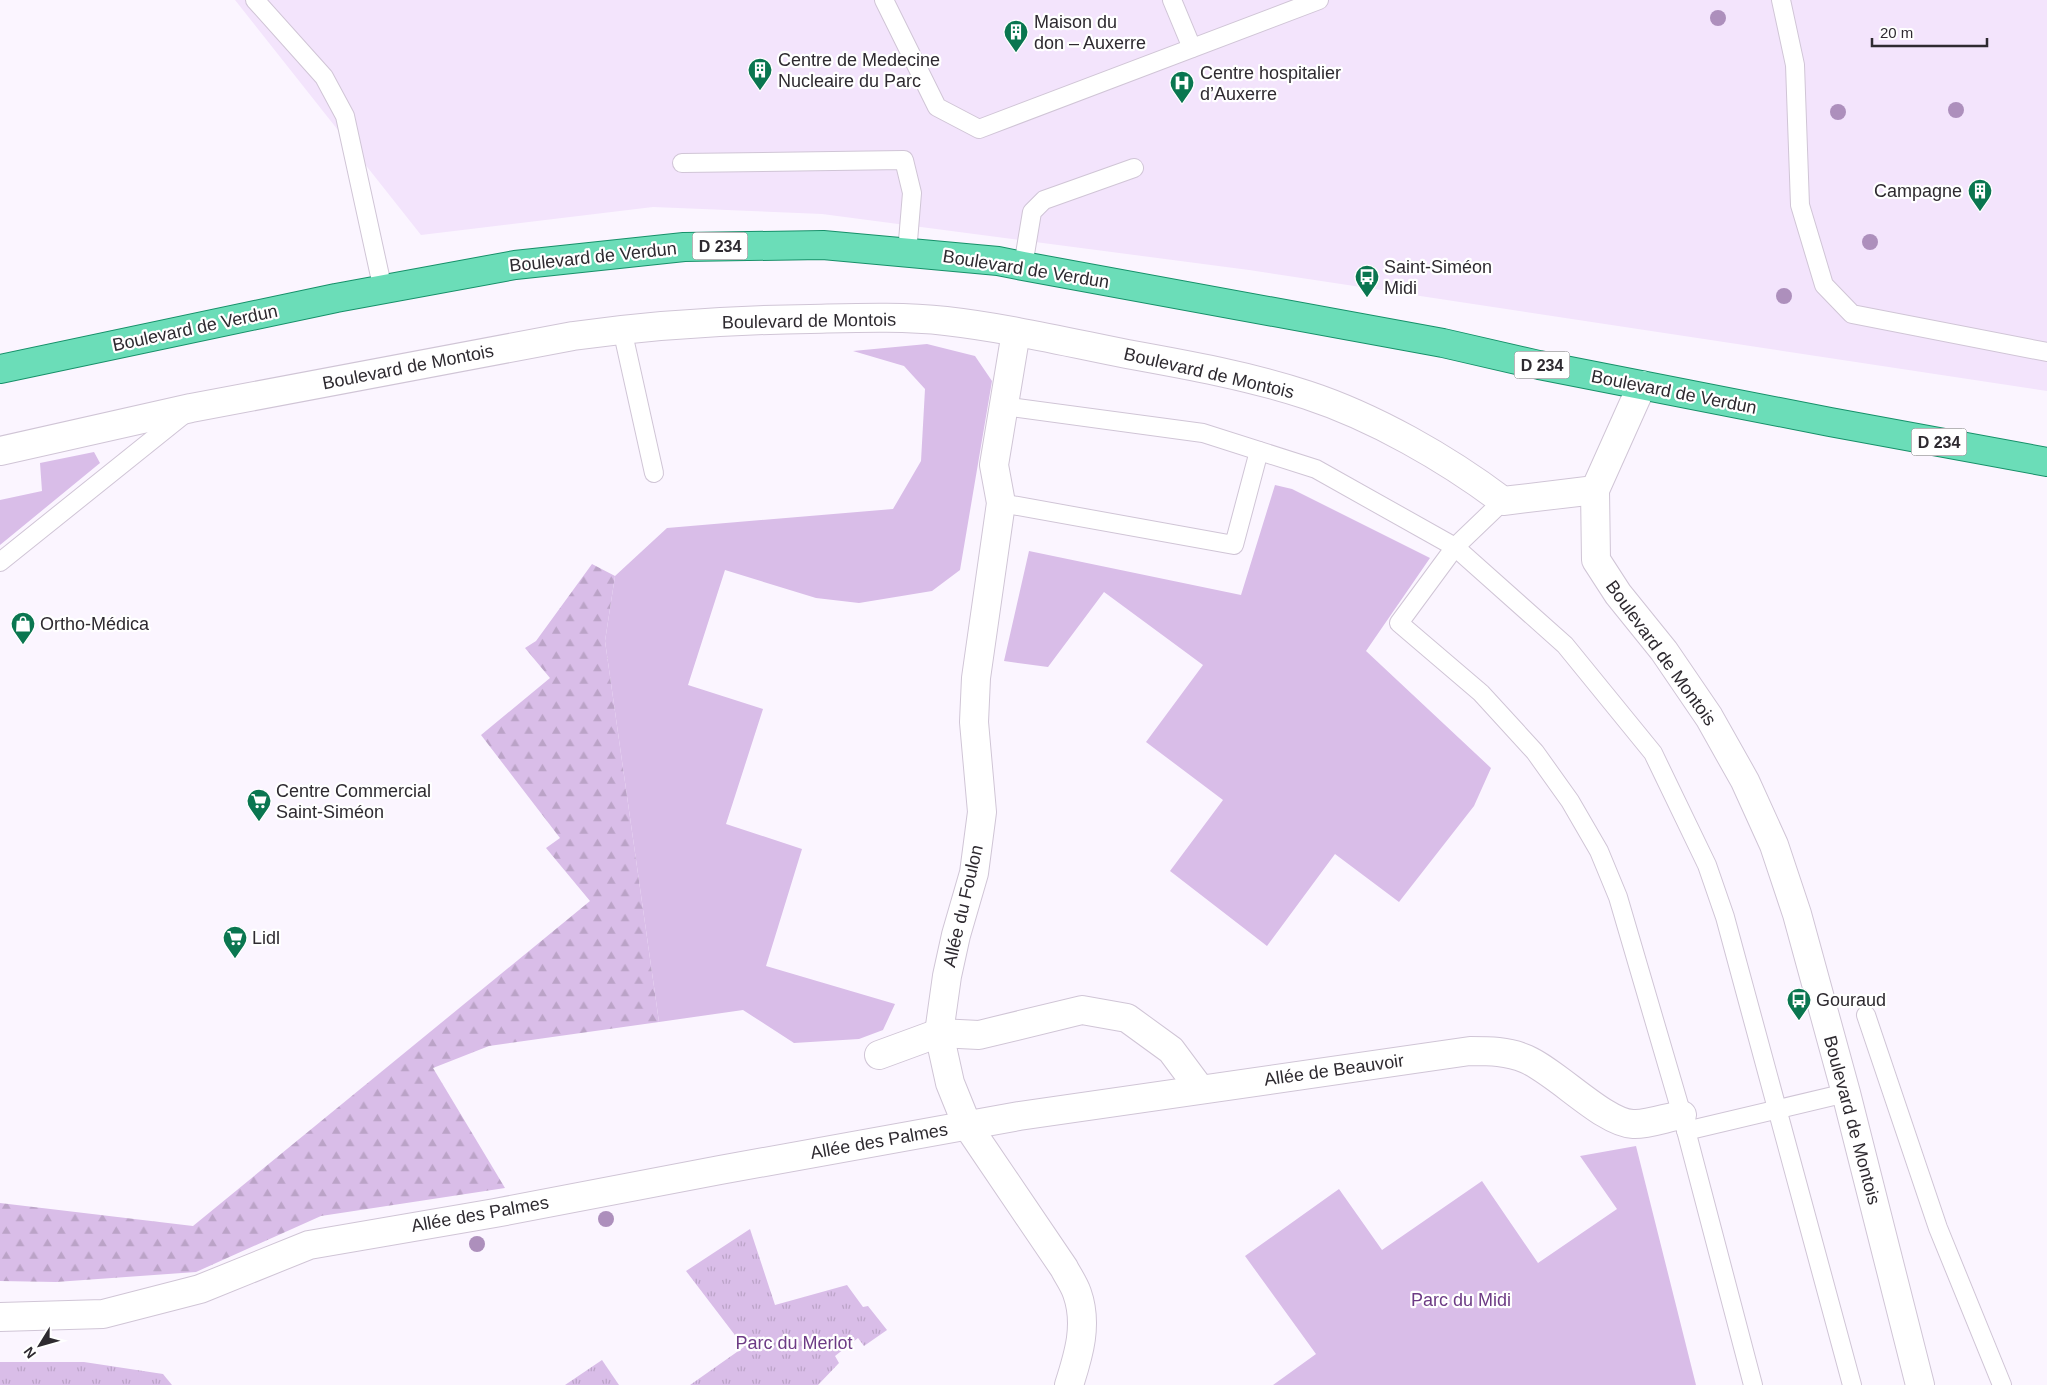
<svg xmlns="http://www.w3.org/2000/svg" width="2047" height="1385" font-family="Helvetica,sans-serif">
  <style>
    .built { fill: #f3e4fc }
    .grass { fill: #d9bde8 }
    .forest { fill: url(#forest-firs) }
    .park { fill: url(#park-tufts) }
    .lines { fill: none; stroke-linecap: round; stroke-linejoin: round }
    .lane-casing { stroke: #d0c5d6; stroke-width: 20 }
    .street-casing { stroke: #d0c5d6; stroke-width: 30 }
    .primary-casing { stroke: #169069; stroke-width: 30 }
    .lane { stroke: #fff; stroke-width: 18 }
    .street { stroke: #fff; stroke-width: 28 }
    .primary { stroke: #6bddb8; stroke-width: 28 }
    .tree { fill: #ad8fbc }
    .labels { text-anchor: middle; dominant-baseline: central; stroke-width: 4.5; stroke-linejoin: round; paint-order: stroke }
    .shield { fill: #fff; stroke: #6d6a6e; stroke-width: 1 }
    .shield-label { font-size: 16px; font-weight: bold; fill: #2e2a30 }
    .poi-label { font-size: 18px; fill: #2e2a30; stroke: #fff; text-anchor: start }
    .street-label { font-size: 18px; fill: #2e2a30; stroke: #fff }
    .park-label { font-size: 18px; fill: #6d3b85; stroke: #fff }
  </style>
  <defs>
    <pattern id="forest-firs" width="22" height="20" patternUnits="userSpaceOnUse" patternTransform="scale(1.25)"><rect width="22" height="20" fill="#d9bde8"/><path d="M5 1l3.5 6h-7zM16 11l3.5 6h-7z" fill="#bba3c7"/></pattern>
    <pattern id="park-tufts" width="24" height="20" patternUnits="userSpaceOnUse" patternTransform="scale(1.25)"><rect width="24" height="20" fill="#d9bde8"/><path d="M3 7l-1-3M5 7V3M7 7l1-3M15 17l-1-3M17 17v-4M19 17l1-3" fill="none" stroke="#bba3c7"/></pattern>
  </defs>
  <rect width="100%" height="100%" fill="#fbf5ff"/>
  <path class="built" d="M235,0H2047V391L1249,270L822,214L653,207L421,235Z"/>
  <g class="grass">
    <path d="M927,344L975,356L992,381L960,570L932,591L859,603L816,598L725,570L688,685L763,709L726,824L802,849L766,966L895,1004L883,1030L859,1039L794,1043L743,1010L659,1022L605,641L615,576L667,528L893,509L921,461L925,389L904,366L853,351Z"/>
    <path d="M94,452L100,463L0,545V500L42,491L40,463Z"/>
    <path d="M1275,485L1292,489L1430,558L1366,651L1491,768L1474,806L1399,902L1335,854L1267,946L1170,871L1223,800L1146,742L1203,665L1104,592L1048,667L1004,661L1029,551L1241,595Z"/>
    <path d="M1636,1146L1696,1385H1273L1316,1354L1245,1256L1339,1189L1382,1250L1482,1181L1538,1263L1617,1209L1580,1156Z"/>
  </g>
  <path class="forest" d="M592,564L615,576L605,641L659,1022L489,1046L433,1068L505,1188L321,1216L196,1272L56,1282L0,1281V1203L193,1226L590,901L546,848L560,838L481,735L550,678L525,648L536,641Z"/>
  <g class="park">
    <path d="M750,1229L775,1305L847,1285L863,1307L868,1306L887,1330L864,1346L858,1338L835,1356L839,1363L818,1385H690L744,1347L686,1271Z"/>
    <path d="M602,1360L619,1385H565Z"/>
    <path d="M0,1362H84L163,1374L172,1385H0Z"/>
  </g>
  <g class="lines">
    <defs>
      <g id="lane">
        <path d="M255,0L324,77L345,116L383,290"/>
        <path d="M884,0L937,107L979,129L1319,0"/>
        <path d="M1172,0L1192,48"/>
        <path d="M1781,0L1795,65L1800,205L1824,285L1852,314L2047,352"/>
        <path d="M682,163L904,160L912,193L907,253"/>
        <path d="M1023,266L1032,212L1044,200L1134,168"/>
        <path d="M622,329L654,473"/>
        <path d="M1003,406L1203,433L1316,469L1455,547L1565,645L1653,753L1707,865L1725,917L1852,1385"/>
        <path d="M1503,501L1455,547L1399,623L1481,693L1535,752L1570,801L1599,851L1618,897L1682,1115L1753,1385"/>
        <path d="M1001,503L1234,545L1259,451"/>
        <path d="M0,562L187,412"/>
        <path d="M1866,1015L1938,1228L2002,1385"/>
        <path d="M1686,1131L1846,1093"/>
      </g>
      <g id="street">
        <path d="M1016,332L994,465L1001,503L976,678L974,722L982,812L974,873L956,935L947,976L939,1033L950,1083L967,1125L1064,1268C1068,1276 1074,1284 1077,1293C1088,1324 1079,1354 1069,1385"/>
        <path d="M1642,385L1595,490L1596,560L1618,594L1664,651L1709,717L1745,781L1774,845L1797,914L1846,1093L1920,1385"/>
        <path d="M0,451L191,408L573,336C652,325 731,320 810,319C855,318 901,316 946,321C1007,328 1067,342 1127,354C1188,365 1249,376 1307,395C1374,417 1446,458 1503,501L1595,490"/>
        <path d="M879,1055L939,1033L979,1035L1082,1010L1127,1018L1171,1050L1200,1089"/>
        <path d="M0,1317L103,1314L200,1289L309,1245L495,1213L720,1170L1019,1116L1470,1051C1489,1051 1508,1051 1526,1059C1558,1073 1604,1123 1633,1124C1647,1125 1668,1117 1682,1115"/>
      </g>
      <path id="primary" d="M0,369L336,298L515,265L684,247L823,245L998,261L1023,266L1443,343L1539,365L1830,422L2047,462"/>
    </defs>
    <use href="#lane" class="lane-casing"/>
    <use href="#street" class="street-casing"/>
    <use href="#primary" class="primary-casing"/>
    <use href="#lane" class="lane"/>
    <use href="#street" class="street"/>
    <use href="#primary" class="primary"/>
  </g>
  <g class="tree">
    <circle cx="1718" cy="18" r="8"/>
    <circle cx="1956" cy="110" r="8"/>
    <circle cx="1838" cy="112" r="8"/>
    <circle cx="1870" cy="242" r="8"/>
    <circle cx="1784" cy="296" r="8"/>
    <circle cx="606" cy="1219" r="8"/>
    <circle cx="477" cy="1244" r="8"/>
  </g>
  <defs>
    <symbol id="building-pin" viewBox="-11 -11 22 30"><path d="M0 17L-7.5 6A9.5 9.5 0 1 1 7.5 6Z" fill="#0a7650" stroke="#fff"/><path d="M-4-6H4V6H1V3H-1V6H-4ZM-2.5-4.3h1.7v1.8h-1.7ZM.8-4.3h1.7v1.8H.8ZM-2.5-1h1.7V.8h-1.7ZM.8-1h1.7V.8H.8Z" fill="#fff"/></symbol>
    <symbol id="hospital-pin" viewBox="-11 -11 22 30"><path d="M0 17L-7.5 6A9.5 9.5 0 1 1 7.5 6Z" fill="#0a7650" stroke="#fff"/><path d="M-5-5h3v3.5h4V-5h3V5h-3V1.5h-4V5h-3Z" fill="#fff"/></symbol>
    <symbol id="bus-pin" viewBox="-11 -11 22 30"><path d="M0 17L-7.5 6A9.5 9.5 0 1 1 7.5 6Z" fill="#0a7650" stroke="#fff"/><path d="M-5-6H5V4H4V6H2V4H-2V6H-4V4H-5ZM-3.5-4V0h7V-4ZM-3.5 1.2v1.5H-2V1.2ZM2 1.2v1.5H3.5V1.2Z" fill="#fff"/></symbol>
    <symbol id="shop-pin" viewBox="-11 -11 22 30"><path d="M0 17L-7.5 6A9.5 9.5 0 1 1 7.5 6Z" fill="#0a7650" stroke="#fff"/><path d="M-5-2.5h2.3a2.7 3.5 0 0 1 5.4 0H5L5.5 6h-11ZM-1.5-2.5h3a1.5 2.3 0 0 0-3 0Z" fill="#fff"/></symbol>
    <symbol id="supermarket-pin" viewBox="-11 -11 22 30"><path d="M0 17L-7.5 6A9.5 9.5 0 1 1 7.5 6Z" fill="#0a7650" stroke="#fff"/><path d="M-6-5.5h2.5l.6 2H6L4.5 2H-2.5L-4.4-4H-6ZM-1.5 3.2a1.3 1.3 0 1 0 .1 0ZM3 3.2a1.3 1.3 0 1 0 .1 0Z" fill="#fff"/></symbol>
  </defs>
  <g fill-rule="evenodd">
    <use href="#building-pin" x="1002" y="18" width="28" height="38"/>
    <use href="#building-pin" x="746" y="56" width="28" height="38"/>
    <use href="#hospital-pin" x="1168" y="69" width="28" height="38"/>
    <use href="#building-pin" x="1966" y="177" width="28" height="38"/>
    <use href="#bus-pin" x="1353" y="263" width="28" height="38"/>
    <use href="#shop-pin" x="9" y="610" width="28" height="38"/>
    <use href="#supermarket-pin" x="245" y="787" width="28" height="38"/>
    <use href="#supermarket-pin" x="221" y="924" width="28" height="38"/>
    <use href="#bus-pin" x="1785" y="986" width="28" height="38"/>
  </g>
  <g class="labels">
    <g class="shield">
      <rect x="692.5" y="232.5" width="55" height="27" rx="4"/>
      <rect x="1514.5" y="351.5" width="55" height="27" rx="4"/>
      <rect x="1911.5" y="428.5" width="55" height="27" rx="4"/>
    </g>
    <g class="shield-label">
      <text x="720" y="246">D 234</text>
      <text x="1542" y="365">D 234</text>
      <text x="1939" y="442">D 234</text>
    </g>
    <g class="poi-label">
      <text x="1034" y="22">Maison du<tspan x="1034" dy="21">don – Auxerre</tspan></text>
      <text x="778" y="60">Centre de Medecine<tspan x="778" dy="21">Nucleaire du Parc</tspan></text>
      <text x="1200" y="73">Centre hospitalier<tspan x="1200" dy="21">d’Auxerre</tspan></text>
      <text x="1962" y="191" text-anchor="end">Campagne</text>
      <text x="1384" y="267">Saint-Siméon<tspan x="1384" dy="21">Midi</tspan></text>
      <text x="40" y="624">Ortho-Médica</text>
      <text x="276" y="791">Centre Commercial<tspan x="276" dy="21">Saint-Siméon</tspan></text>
      <text x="252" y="938">Lidl</text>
      <text x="1816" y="1000">Gouraud</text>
    </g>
    <g class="street-label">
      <text transform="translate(593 257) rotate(-6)">Boulevard de Verdun</text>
      <text transform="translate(1026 269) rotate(9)">Boulevard de Verdun</text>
      <text transform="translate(809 321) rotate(-1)">Boulevard de Montois</text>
      <text transform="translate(195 328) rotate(-12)">Boulevard de Verdun</text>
      <text transform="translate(408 367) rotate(-11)">Boulevard de Montois</text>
      <text transform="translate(1209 373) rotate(13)">Boulevard de Montois</text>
      <text transform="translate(1674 392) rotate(11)">Boulevard de Verdun</text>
      <text transform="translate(1661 653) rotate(54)">Boulevard de Montois</text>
      <text transform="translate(963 906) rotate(-77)">Allée du Foulon</text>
      <text transform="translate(1334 1070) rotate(-8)">Allée de Beauvoir</text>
      <text transform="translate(1852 1120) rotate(75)">Boulevard de Montois</text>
      <text transform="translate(879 1141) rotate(-10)">Allée des Palmes</text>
      <text transform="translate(480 1214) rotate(-10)">Allée des Palmes</text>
    </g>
    <g class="park-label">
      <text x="1461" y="1300">Parc du Midi</text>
      <text x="794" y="1343">Parc du Merlot</text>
    </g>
  </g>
  <g transform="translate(40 1345) rotate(233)" stroke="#ffffff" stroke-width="4" paint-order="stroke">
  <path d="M0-4L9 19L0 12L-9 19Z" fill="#2e2a30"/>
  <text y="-8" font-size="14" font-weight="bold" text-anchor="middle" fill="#2e2a30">N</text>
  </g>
  <path d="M1872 38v8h115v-8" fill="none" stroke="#2e2a30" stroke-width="2.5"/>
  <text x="1880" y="38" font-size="15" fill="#2e2a30" stroke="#ffffff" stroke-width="4" paint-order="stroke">20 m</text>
</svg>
